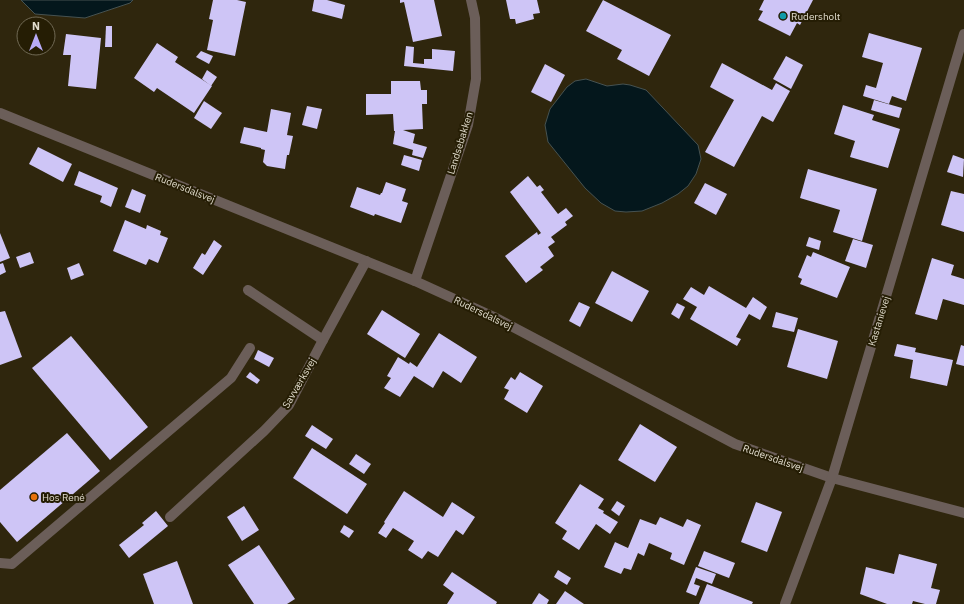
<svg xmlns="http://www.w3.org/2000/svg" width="964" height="604" font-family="'IBM Plex Sans',sans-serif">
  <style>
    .water { fill: #04171c; stroke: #465251 }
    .building { fill: #cec5f6 }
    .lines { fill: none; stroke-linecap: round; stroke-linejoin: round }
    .minor { stroke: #6b5e59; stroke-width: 10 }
    .culture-dot { fill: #0f9aa8; stroke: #251d04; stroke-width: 1.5 }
    .food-dot { fill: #e8710a; stroke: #251d04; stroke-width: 1.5 }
    .labels { text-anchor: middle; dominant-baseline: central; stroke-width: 4; stroke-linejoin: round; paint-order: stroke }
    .poi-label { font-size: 10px; fill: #e1dccd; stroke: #251d04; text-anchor: start }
    .street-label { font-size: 10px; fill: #e1dccd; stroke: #251d04 }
  </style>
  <rect width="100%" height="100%" fill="#2f260d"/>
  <g class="water">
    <path d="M21,0H133L130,3L85,18L35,14Z"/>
    <path d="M586,79L607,86L623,84L630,85L646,90L698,145L701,159L696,174L688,186L678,194L662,203L642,211L626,212L615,211L601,203L585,188L548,142L545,125L550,109L567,87L575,81Z"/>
  </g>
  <g class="building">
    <path d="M213,0H237L246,2L235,56L207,50L213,20L209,19Z"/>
    <path d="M314,0H327L345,5L342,19L312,11Z"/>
    <path d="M400,0H434L442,36L413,42L404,2L400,3Z"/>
    <path d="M506,0H537L540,13L533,14L534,19L516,24L515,19H510Z"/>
    <path d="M603,0L671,35L649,76L617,59L622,50L586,31Z"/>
    <path d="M764,0H813L800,25L797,23L790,36L758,20L763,11L759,10Z"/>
    <path d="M106,26H112V47H105Z"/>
    <path d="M869,33L922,48L906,101L892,96L889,104L863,96L866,85L876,88L883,63L862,57Z"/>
    <path d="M66,34L101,38L96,89L68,86L71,55H63Z"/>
    <path d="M157,43L178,57L175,62L212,86L194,113L157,88L154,92L134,78Z"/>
    <path d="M406,46L414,47L413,63L424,64V59H432V49L455,51L453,71L404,66Z"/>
    <path d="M201,51L213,56L209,64L196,57Z"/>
    <path d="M786,56L803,65L791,89L773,79Z"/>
    <path d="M722,63L772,90L776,83L790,91L773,122L762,116L734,167L705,152L734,100L710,87Z"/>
    <path d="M545,64L565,75L551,102L531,92Z"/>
    <path d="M207,70L217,77L211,86L202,79Z"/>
    <path d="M391,81H420L421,90H427V104H422L423,129L403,130L415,134L413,143L427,147L423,158L412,155L413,150L393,144L395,131H394L393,114L366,115V94H391Z"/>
    <path d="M874,100L902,108L899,118L871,110Z"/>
    <path d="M204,101L222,113L211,129L194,118Z"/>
    <path d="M843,105L874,115L872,120L900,129L888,168L850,157L855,141L834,134Z"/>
    <path d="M307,106L322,109L317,129L302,125Z"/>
    <path d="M271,109L291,113L287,135L293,136L289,155H287L285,169L267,166L263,162L265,150L261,149V148L240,143L244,127L267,132Z"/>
    <path d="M38,147L72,164L63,182L29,164Z"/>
    <path d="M404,155L422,160L419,171L401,165Z"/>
    <path d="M953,155L964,159L963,177L947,172Z"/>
    <path d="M808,169L877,189L862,241L833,232L840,210L800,198Z"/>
    <path d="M79,171L118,188L111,207L100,202L102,196L74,185Z"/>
    <path d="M528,176L537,187L540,185L544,190L541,192L558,214L566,208L573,216L565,222L567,225L551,237L555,242L548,247L554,256L540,267L543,270L526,283L505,256L537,232L538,235L541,233L510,192Z"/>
    <path d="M386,182L406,189L402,201L408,203L401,223L375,214L374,216L350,207L357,187L380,195L381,193H382Z"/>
    <path d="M705,183L727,194L716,215L694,203Z"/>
    <path d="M132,189L146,195L140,213L125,207Z"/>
    <path d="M951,191L964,194V232L941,225Z"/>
    <path d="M125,220L146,229L147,225L161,231L160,235L168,238L158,263L149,259L146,265L113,251Z"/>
    <path d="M0,233L10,258L0,262Z"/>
    <path d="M809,237L821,241L819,250L806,246Z"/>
    <path d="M853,239L873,245L866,268L845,261Z"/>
    <path d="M214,240L222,246L203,275L193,268L202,253L205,255Z"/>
    <path d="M30,252L34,263L20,268L16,257Z"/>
    <path d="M813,252L850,267L837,298L800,284L802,279L798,277L807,255L811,257Z"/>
    <path d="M932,258L954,265L951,275L964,279V305L943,299L937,320L915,314Z"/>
    <path d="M3,263L6,272L0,275V264Z"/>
    <path d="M79,263L84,275L71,280L67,268Z"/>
    <path d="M612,271L649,291L632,322L595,303Z"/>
    <path d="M709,286L746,308L753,297L767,307L760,320L749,314L736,337L741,339L737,346L690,319L697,307L683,299L691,287L704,295Z"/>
    <path d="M579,302L590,307L580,327L569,321Z"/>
    <path d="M677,303L685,307L679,319L671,314Z"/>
    <path d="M382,310L420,334L405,358L367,334Z"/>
    <path d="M5,311L22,357L0,365V312Z"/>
    <path d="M776,312L798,318L794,332L772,327Z"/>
    <path d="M798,329L838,341L827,379L787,367Z"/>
    <path d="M439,333L477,357L461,383L443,371L433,388L414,376L400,397L384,388L391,378L387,376L398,357L409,364L410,362L417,367Z"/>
    <path d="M71,336L148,427L110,460L32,368Z"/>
    <path d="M897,344L916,348L915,352L953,360L947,386L910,378L913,360L894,356Z"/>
    <path d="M961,345L964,346V366L956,364Z"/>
    <path d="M258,350L274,358L269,367L254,359Z"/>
    <path d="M250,372L260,380L257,384L246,377Z"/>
    <path d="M520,372L543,386L527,413L504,399L509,390L504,388L511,377L515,380Z"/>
    <path d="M640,424L677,447L655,482L618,460Z"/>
    <path d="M312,425L333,439L326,449L305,436Z"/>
    <path d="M67,433L100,471L17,542L0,522V490Z"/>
    <path d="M312,448L367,484L347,514L293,478Z"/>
    <path d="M356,454L371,464L364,474L349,464Z"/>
    <path d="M580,484L604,499L598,508L604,511L603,513L618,522L610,534L596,524L579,550L562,539L567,531L555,523Z"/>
    <path d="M404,491L443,517L452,502L475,517L463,535L456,530L438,557L428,551L422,559L408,550L414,541L393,528L386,538L378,533L385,523L384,522Z"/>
    <path d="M617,501L625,506L619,516L611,510Z"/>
    <path d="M756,502L782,512L767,552L741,542Z"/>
    <path d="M244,506L259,530L242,541L227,517Z"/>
    <path d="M156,511L168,526L129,558L119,545L144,525L142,523Z"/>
    <path d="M660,517L683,527L687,519L701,525L684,565L670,559L672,553L649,543L644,556L638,553L631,570L624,568L621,574L604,567L615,542L628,548L640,519L656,525Z"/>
    <path d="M344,525L354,531L349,538L340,532Z"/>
    <path d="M259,545L295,599L287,604H254L228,565Z"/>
    <path d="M704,551L735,563L729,578L698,566Z"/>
    <path d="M899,554L937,564L931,588L940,590L936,604H925L913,601L912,604H887L860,594L866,567L894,574Z"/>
    <path d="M177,561L193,604H154L143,574Z"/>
    <path d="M696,567L716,574L712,584L696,578L694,584L700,586L696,596L686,592Z"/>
    <path d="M558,570L571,578L567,585L554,577Z"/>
    <path d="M452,572L497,602L496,604H447L454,593L443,585Z"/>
    <path d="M707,584L753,602L752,604H699Z"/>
    <path d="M565,591L584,604H556Z"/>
    <path d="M539,593L549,600L547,604H532Z"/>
  </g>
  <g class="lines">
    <g class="minor">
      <path d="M0,113L415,281L494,317L735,444L832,478L964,513"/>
      <path d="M415,281L468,125L476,79L475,18L471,0"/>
      <path d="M248,290L323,340"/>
      <path d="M170,517L264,431L289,405L323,340L366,261"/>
      <path d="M0,563L12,564L231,378L250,348"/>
      <path d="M785,604L832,478L964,34"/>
    </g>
  </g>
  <circle class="culture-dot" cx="783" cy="16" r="4"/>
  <circle class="food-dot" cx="34" cy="497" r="4"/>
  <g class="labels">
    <g class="poi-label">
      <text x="791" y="16">Rudersholt</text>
      <text x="42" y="497">Hos René</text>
    </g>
    <g class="street-label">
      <text transform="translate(460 143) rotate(-73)">Landsebakken</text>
      <text transform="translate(185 188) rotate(22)">Rudersdalsvej</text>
      <text transform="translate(483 313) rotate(26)">Rudersdalsvej</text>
      <text transform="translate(879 321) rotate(-73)">Kastanievej</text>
      <text transform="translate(299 383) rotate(-60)">Savværksvej</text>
      <text transform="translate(773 458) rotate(19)">Rudersdalsvej</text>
    </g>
  </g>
  <g transform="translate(36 36)"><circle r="19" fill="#251d04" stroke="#706954"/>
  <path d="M0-3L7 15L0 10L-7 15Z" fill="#b8abf7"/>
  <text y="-6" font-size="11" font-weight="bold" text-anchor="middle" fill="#e1dccd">N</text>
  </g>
</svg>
